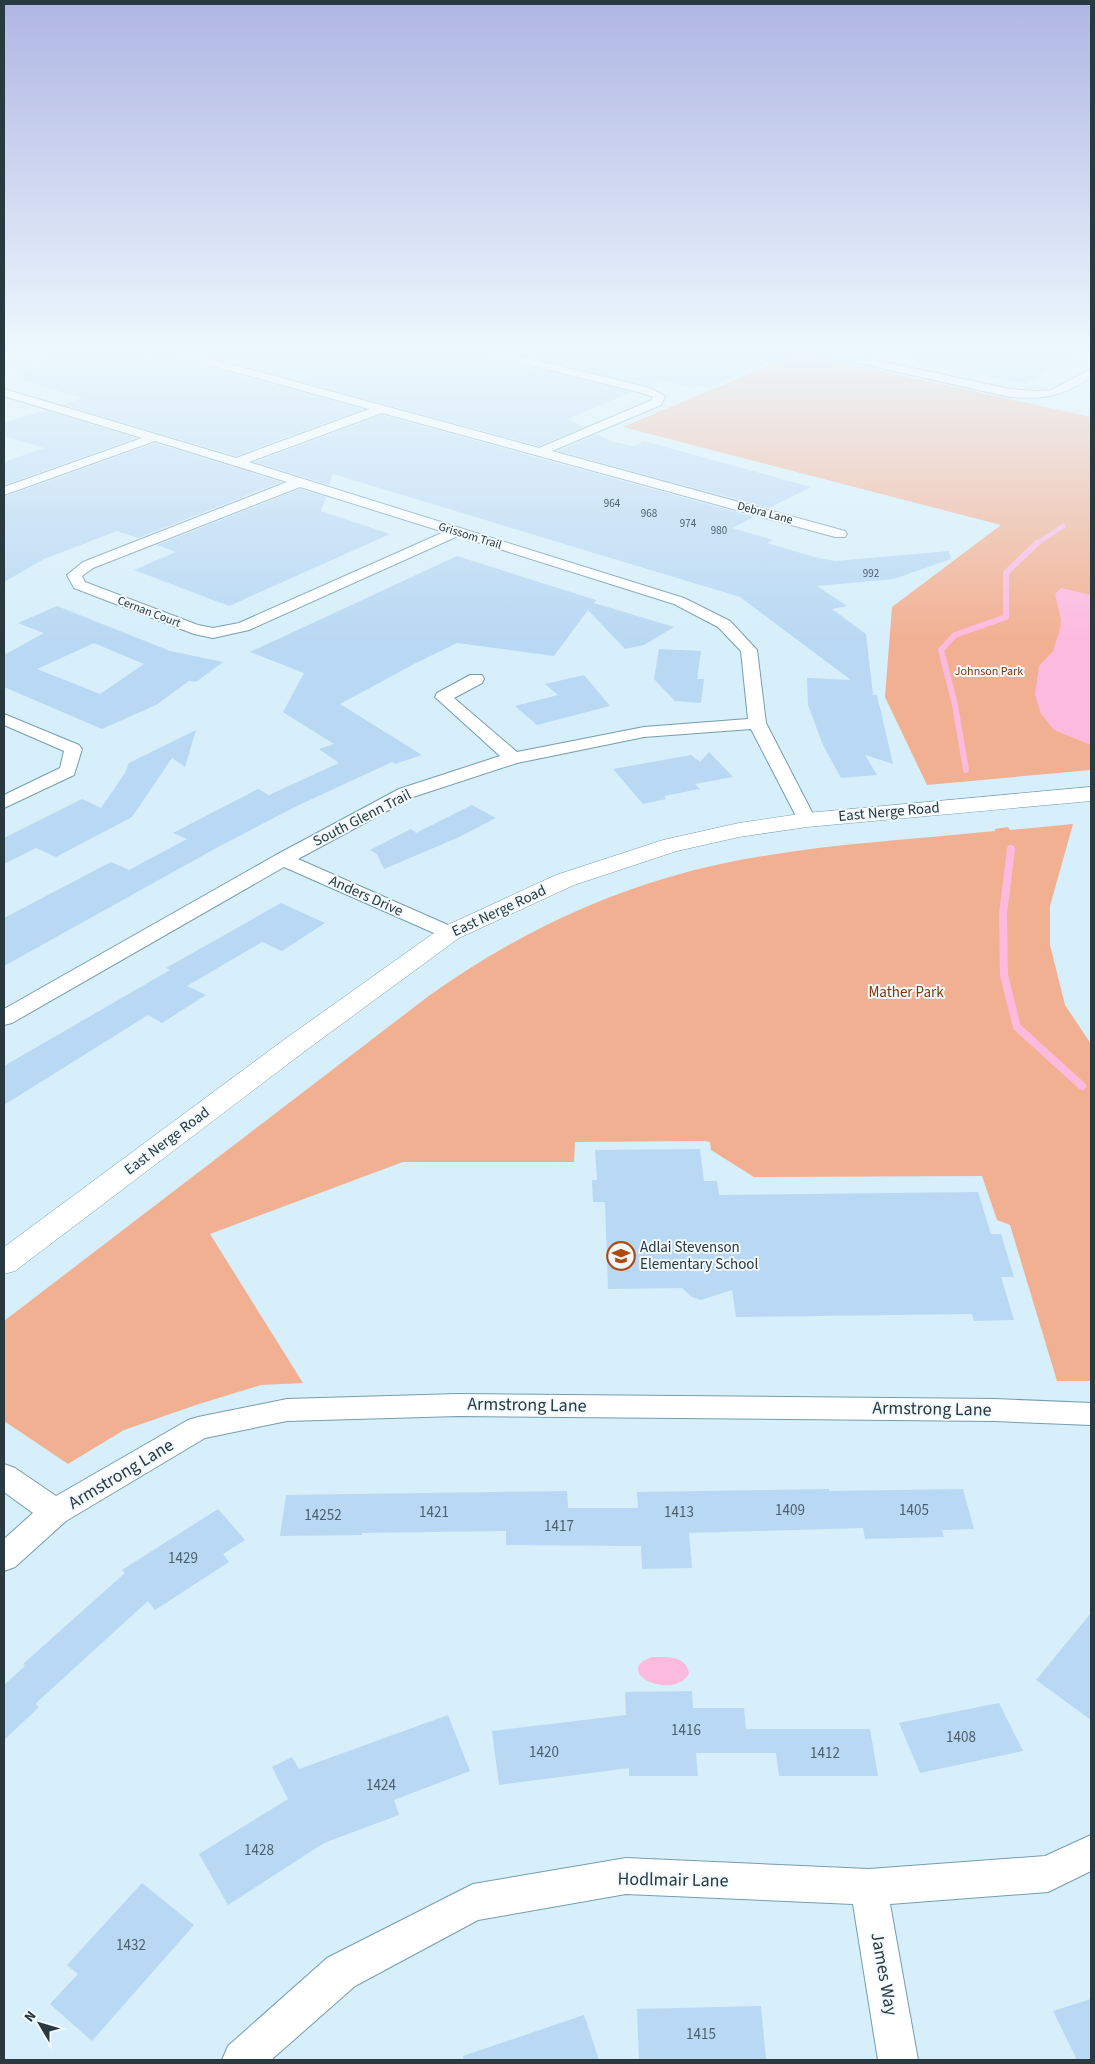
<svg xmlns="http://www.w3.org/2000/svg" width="1095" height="2064" font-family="'Source Sans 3',sans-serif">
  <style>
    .green { fill: #f2b092 }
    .water { fill: #fdbadf }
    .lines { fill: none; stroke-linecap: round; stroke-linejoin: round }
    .stream-far2 { stroke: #fdbadf; stroke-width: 5 }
    .stream-far1 { stroke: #fdbadf; stroke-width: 6 }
    .stream { stroke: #fdbadf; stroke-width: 8 }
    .building { fill: #b9d8f3; fill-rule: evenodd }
    .minor-casing { stroke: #759dae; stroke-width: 2 }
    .secondary-casing { stroke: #759dae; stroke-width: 1 }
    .minor { fill: #fff; fill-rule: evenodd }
    .secondary { fill: #fff; fill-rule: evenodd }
    .labels { text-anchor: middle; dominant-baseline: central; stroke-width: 4; stroke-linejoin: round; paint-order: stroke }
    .far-number-label { font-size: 11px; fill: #4c616d }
    .far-street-label { font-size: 12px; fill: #283940; stroke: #f1f9fd }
    .far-park-label { font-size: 12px; fill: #843607; stroke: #f1f9fd }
    .street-label { font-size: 15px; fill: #283940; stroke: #f1f9fd }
    .park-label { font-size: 15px; fill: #843607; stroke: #f1f9fd }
    .poi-label { font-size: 15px; fill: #283940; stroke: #f1f9fd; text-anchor: start }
    .near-number-label { font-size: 15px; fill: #4c616d }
    .near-street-label { font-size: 18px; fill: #283940; stroke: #f1f9fd }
  </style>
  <rect width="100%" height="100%" fill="#d6effa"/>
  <g class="green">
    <path d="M799,353L1091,417V770L927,785L885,697L892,607L1001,525L623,427Z"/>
    <path d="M1073,824L1050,906V945L1065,1005L1091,1044V1381H1057L1010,1225L997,1220L982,1176L754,1177L711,1150L710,1142L705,1141L575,1142L574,1162H403L210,1234L303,1383L261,1385L199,1404L124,1430L68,1464L4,1421V1321L430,995C505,942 585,901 673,876C777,846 888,842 995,831V829L1008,827L1010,830Z"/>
  </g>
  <g class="water">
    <path d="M1061,588L1091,595V745L1054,730L1041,714L1035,694L1039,666L1053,651L1060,629L1061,619L1055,594Z"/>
    <path d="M652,1657C666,1657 687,1655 689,1674C671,1702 611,1671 652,1657Z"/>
  </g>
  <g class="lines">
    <path class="stream-far2" d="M1036,544L1063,526"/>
    <path class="stream-far1" d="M966,770L955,705L941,650L955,635L1006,617V573L1037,543"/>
    <path class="stream" d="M1011,849L1003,914L1004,975L1017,1027L1082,1086"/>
  </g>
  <g class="building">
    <path d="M80,351L120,353L152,362L154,351H163L166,355L363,409L236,456L63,405L83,398L7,376L42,365L36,364Z"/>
    <path d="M189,351H478L481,355L632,392L568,419L584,427L539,446Z"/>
    <path d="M505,351H793L707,388L698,385L692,388L660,380L648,386Z"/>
    <path d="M916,351H1085L1025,384L915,361Z"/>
    <path d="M45,410L136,438L4,485V462L44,448L4,436V423Z"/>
    <path d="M382,415L754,517L732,528L773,540L767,543L818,558L836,561L949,551L951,559L894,579L817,586L847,606L832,609L866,634L873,695H877L893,764L865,755L877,775L841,778L823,745L808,705L807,678L851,680L740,597L333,474L329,485L255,462Z"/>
    <path d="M597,434L610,441L633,446L644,441L811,487L769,508L558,451Z"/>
    <path d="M155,443L281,482L138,538L117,531L44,559L4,582V497Z"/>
    <path d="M300,489L326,497L321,511L390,534L229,606L134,570L176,552L157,545Z"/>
    <path d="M457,556L596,600L594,603L674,627L644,645L625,649L588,610L554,656L457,643L416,663L340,704L422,755L395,764L392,762L297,806L218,847L4,966V918L111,862L129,870L187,839L173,833L258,789L269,795L339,763L319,749L334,744L283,712L304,673L250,652Z"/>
    <path d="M57,606L170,651L223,662L196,682L189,681L156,705L102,729L4,687V655L44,633L18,623ZM94,643L144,664L100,694L37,669Z"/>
    <path d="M659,649L701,651L697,679H704L701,703L675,701L654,679Z"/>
    <path d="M584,675L610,706L537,725L515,706L558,695L545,684Z"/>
    <path d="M196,730L185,767L172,758L132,817L56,857L36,848L4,864V838L82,799L101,808L125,773L129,763Z"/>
    <path d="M709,752L733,777L695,784L700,789L664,796L666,799L643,804L613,769L691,755L700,762Z"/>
    <path d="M472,805L496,818L457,838L384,869L377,854L370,850L411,829L416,833Z"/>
    <path d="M281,903L325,923L282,951L262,942L187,986L206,995L162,1023L148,1015L4,1105V1066L170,970L166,968Z"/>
    <path d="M700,1149L704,1181H717L719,1195L978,1192L991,1234H1001L1014,1277H1001L1014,1320L974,1321L972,1314L736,1317L732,1290L701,1300L692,1297L682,1288L608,1289L605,1202H593L592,1180H597L595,1150Z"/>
    <path d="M829,1489V1491L963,1489L974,1529L942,1530L944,1537L865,1539L863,1528L689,1533L692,1568L642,1569L641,1546L506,1545V1531L362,1533V1535L280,1536L286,1495L567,1491L568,1508H638L637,1492Z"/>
    <path d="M218,1509L245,1540L223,1554L229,1562L155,1610L148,1601L35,1704L39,1707L4,1740V1685L25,1666L23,1664L125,1573L122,1570Z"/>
    <path d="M1091,1613V1720L1036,1680Z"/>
    <path d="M692,1691L693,1708H744L746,1729H870L878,1776H779L776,1753H696L698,1776H629V1768L499,1785L492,1731L626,1715L625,1692Z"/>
    <path d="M999,1703L1023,1751L920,1773L899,1723Z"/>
    <path d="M448,1715L470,1771L394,1800L399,1815L324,1843L228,1905L199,1854L288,1799L272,1767L292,1757L299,1769Z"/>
    <path d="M142,1883L194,1925L92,2041L50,2004L78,1974L67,1965Z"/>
    <path d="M1091,1999V2060H1077L1053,2011Z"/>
    <path d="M761,2006L766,2060H639L637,2009Z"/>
    <path d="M584,2015L599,2060H464L463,2056Z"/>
  </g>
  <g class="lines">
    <defs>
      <g id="minor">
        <path d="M165,351H182L539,448L652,400L653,397L642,393L481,353L480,351H498L650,388L665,396L661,405L552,451L845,531L847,534L845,537H835L382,413L249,462L684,598L730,621L757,650L766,723L816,820L814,824L807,826L800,824L798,820L751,729L644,737L517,763L413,797L298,859L457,929L460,933L457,937L450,939L443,937L284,867L12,1023L4,1025V1009L276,855L399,789L500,756L435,697L437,693L470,675H482L484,679L482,683L454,698L517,752L644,727L748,719L741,651L718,627L674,604L458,536L249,630L213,638L194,634L74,588L67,575L83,562L287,482L155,441L4,495V487L142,438L4,396V389L236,458L369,409L166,353ZM300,487L444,532L239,623L213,628L198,625L85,582L82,576L93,568Z"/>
        <path d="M812,351H833L1010,389L1036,391L1051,390L1091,369V377C1062,397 1045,399 1010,397L818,354Z"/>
        <path d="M4,714L79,745L82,749L74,775L4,808V795L60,768L64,751L4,725Z"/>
        <path d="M458,1394L995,1399L1091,1403V1425L995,1421L458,1416L287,1421L205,1438L66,1521L15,1567L4,1571V1539L33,1513L4,1492V1464L15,1468L56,1496L188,1420L198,1417L287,1399Z"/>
        <path d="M1091,1835V1871L1048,1892L890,1904L918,2060H878L853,1904L626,1894L478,1920L355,1986L271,2060H222L228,2046L327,1958L473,1884L626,1858L869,1869L1045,1856Z"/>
      </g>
      <path id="secondary" d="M1091,787V801L807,827L739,837L677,851L574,885L459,938L305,1051L15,1271L4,1274V1247L285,1039L441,928L556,875L663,840L739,823L807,813Z"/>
    </defs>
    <use href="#minor" class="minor-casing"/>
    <use href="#secondary" class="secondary-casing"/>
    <use href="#minor" class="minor"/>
    <use href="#secondary" class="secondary"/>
  </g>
  <linearGradient id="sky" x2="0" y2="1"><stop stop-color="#b0b6e4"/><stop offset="0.55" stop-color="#edf8fd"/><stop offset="1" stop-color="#edf8fd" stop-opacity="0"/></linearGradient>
  <rect width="1095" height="640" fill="url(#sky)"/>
  <defs>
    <symbol id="school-ring" viewBox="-11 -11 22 22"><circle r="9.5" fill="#f1f9fd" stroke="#ad4a10" stroke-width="1.5"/><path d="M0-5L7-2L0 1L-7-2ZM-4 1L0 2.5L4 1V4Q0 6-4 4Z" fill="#ad4a10"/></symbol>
  </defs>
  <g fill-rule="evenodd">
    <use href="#school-ring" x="605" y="1240" width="32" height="32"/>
  </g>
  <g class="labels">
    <g class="far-number-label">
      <text x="612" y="503">964</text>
      <text x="649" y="513">968</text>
      <text x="688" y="523">974</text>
      <text x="719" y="530">980</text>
      <text x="871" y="573">992</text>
    </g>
    <g class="far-street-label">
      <text transform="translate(765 513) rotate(15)">Debra Lane</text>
      <text transform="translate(470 536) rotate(17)">Grissom Trail</text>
      <text transform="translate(149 612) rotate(21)">Cernan Court</text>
    </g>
    <g class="far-park-label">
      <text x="989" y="671">Johnson Park</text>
    </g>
    <g class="street-label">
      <text transform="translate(889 812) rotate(-5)">East Nerge Road</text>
      <text transform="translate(362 818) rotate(-27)">South Glenn Trail</text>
      <text transform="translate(366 896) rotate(24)">Anders Drive</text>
      <text transform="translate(499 911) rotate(-25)">East Nerge Road</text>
      <text transform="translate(167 1141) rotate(-37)">East Nerge Road</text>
    </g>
    <g class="park-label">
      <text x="906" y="992">Mather Park</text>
    </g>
    <g class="poi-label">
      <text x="640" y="1247">Adlai Stevenson<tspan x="640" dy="17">Elementary School</tspan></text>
    </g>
    <g class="near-number-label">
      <text x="790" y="1510">1409</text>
      <text x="914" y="1510">1405</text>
      <text x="434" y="1512">1421</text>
      <text x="679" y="1512">1413</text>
      <text x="323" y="1515">14252</text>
      <text x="559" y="1526">1417</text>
      <text x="183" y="1558">1429</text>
      <text x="686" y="1730">1416</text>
      <text x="961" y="1737">1408</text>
      <text x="544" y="1752">1420</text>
      <text x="825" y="1753">1412</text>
      <text x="381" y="1785">1424</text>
      <text x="259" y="1850">1428</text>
      <text x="131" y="1945">1432</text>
      <text x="701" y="2034">1415</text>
    </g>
    <g class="near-street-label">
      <text transform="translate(527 1405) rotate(1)">Armstrong Lane</text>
      <text transform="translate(932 1409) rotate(1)">Armstrong Lane</text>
      <text transform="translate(121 1474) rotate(-31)">Armstrong Lane</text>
      <text transform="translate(673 1880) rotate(1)">Hodlmair Lane</text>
      <text transform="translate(884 1974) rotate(80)">James Way</text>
    </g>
  </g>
  <rect width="1095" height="2064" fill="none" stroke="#283940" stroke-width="10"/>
  <g transform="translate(40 2024) rotate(308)" stroke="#f1f9fd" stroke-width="4" paint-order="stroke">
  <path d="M0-4L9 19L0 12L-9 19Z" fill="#283940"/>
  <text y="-8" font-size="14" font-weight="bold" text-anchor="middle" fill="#283940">N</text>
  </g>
</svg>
